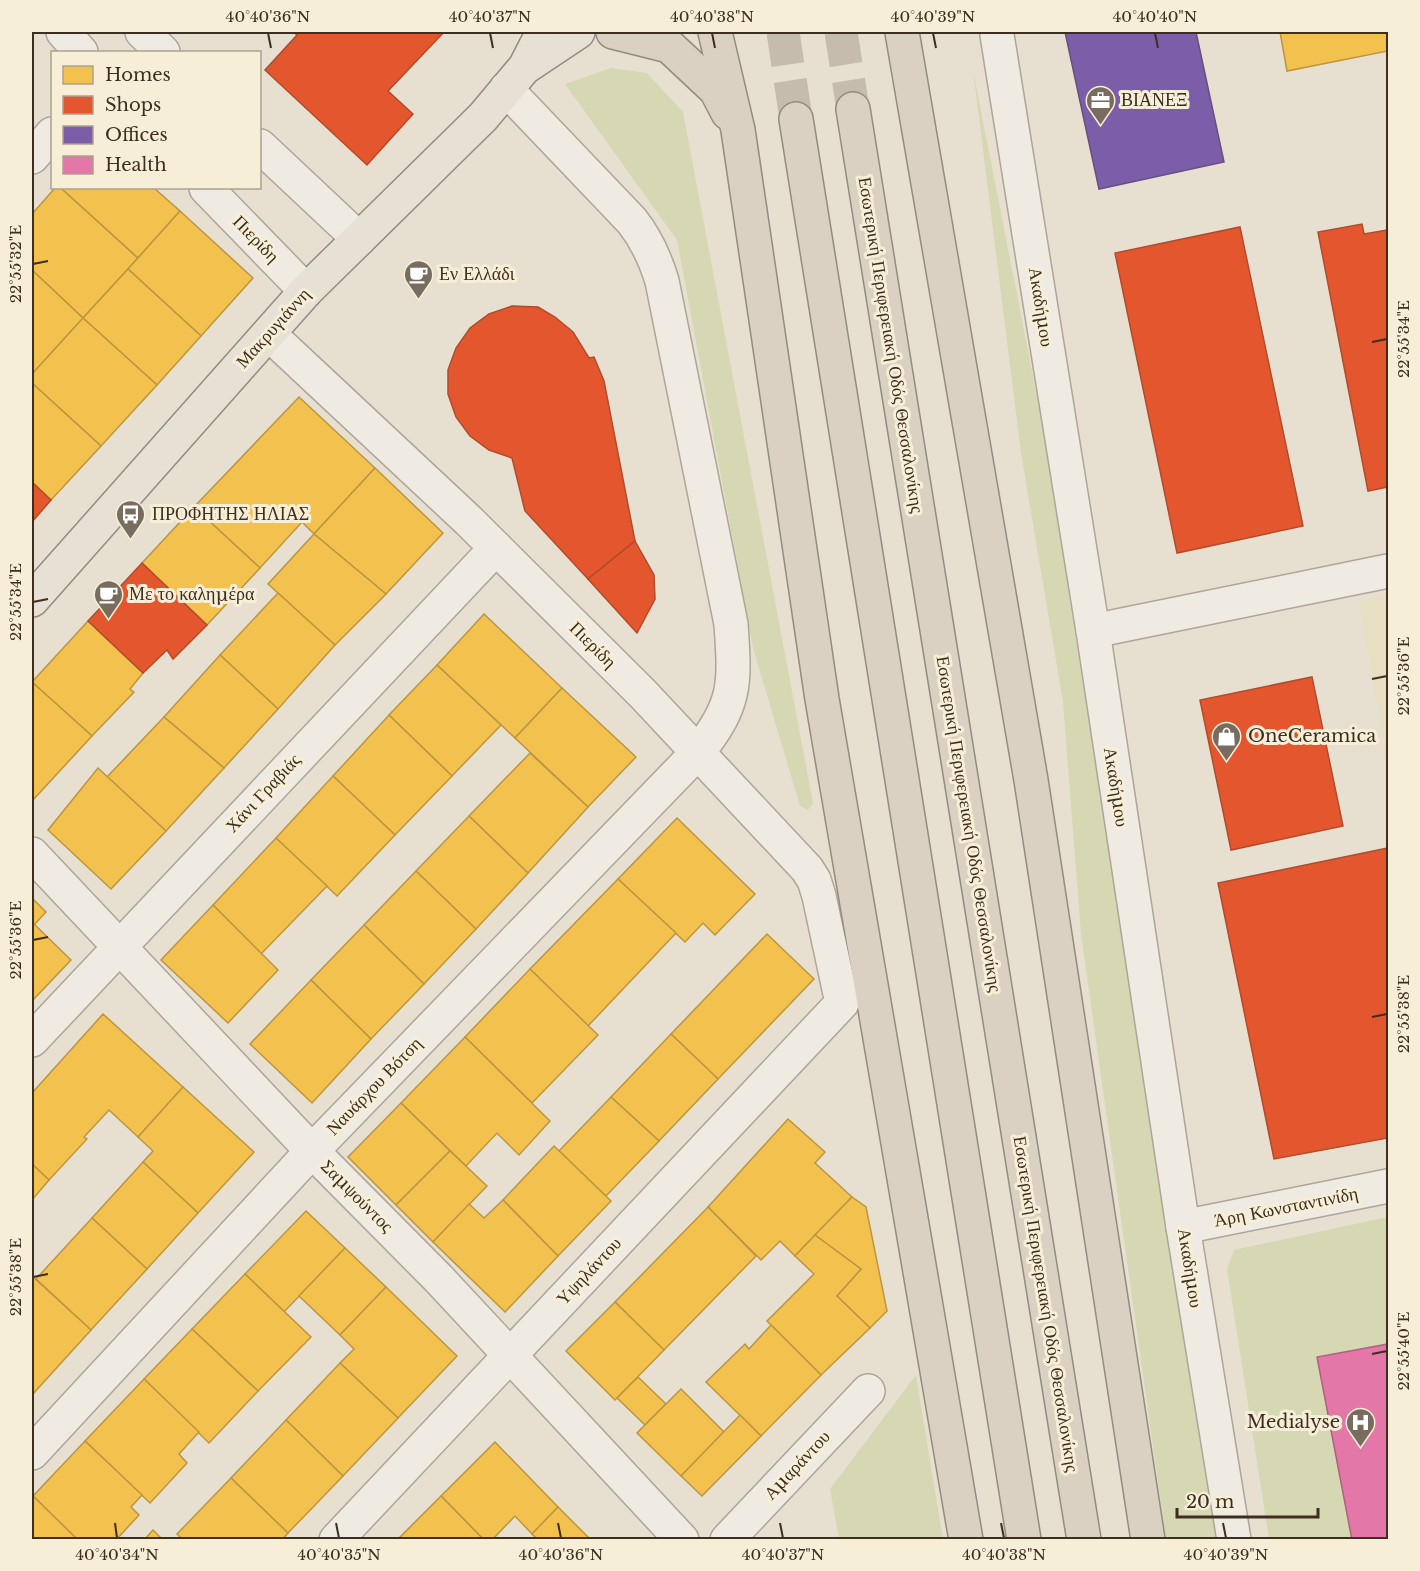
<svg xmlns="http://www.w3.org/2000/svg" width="1420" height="1571" font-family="'Libre Baskerville',serif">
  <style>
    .farmland { fill: #e6dfc2 }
    .green { fill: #d6d7b3 }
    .homes { fill: #f2c14e; stroke: #bc9540; stroke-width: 1.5 }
    .shops { fill: #e4572e; stroke: #b24b2a; stroke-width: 1.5 }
    .offices { fill: #7b5ea7; stroke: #68507e; stroke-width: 1.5 }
    .health { fill: #e377a8; stroke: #b1617f; stroke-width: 1.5 }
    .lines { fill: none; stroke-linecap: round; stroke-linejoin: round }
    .highway-tunnel { stroke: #c5bcae; stroke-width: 33; stroke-dasharray: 33 16; stroke-linecap: butt }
    .minor-casing { stroke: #ada599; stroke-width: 36 }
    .major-casing { stroke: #928b80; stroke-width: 36 }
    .highway-casing { stroke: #928b80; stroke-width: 36 }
    .minor { stroke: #efebe3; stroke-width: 33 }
    .major { stroke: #e6e1d4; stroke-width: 33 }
    .highway { stroke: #dad1c2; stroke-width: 33 }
    .ticks { fill: none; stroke: #3d2e20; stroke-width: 2 }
    .labels { text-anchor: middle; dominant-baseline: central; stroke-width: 6; stroke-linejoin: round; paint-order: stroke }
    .poi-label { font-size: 18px; fill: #3d2e20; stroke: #f7eed8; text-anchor: start }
    .street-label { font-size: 18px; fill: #3d2e20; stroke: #f7eed8 }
    .neatline { fill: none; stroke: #3d2e20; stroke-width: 2 }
    .ticks-label { font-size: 15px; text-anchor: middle; fill: #3d2e20 }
  </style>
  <rect width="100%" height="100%" fill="#e7e0d1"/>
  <path class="farmland" d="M1388,595V769L1359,601Z"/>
  <g class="green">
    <path d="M611,68L647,73L683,112L813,803L808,810L800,806L753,648L677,240L565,84Z"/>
    <path d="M973,70L1041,417L1217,1539H1166L1081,934L1063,702L1021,453Z"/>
    <path d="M1388,1217V1539H1269L1227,1269L1234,1250Z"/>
    <path d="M916,1375L943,1539H839L830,1489Z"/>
  </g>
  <g class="homes">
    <path d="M1280,32H1388V51L1287,71Z"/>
    <path d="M55,188H61L138,258L83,318L32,270V214Z"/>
    <path d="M61,188H154L180,211L138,258Z"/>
    <path d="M180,211L253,278L201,336L128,269Z"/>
    <path d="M128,269L201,336L157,385L83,318Z"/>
    <path d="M32,270L83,318L34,372L32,370Z"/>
    <path d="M83,318L157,385L101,446L32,383V374Z"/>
    <path d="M32,383L101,446L51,500L32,482Z"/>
    <path d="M299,397L375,468L314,534L302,522L260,568L194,507Z"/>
    <path d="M375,468L443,533L386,594L314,534Z"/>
    <path d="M194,507L260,568L207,625L142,563Z"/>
    <path d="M314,534L386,594L335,645L268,584Z"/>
    <path d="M278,593L335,645L278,709L220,655Z"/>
    <path d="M484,614L562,688L515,738L437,665Z"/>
    <path d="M88,621L143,673L130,689L134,692L92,736L32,682Z"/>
    <path d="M220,655L278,709L224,768L164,717Z"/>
    <path d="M437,665L501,725L452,776L389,715Z"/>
    <path d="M32,682L92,736L32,801Z"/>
    <path d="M562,688L636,757L588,807L515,738Z"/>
    <path d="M389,715L452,776L395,835L333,776Z"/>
    <path d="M164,717L224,768L166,831L107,777Z"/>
    <path d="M530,753L588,807L528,873L469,816Z"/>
    <path d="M98,768L166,831L111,889L48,830Z"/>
    <path d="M333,776L395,835L337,896L276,838Z"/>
    <path d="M469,816L528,873L476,929L416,871Z"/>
    <path d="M677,818L755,894L715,935L703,923L685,942L618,879Z"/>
    <path d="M276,838L327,886L261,954L213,905Z"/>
    <path d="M416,871L476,929L424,984L364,925Z"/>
    <path d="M618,879L676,933L588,1026L530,969Z"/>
    <path d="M32,898L46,912L32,927Z"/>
    <path d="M213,905L278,970L228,1023L161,960Z"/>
    <path d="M34,924L71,960L32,1001V927Z"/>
    <path d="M364,925L424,984L371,1039L311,980Z"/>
    <path d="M767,934L814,979L718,1079L671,1034Z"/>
    <path d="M530,969L598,1035L532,1103L465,1037Z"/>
    <path d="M311,980L371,1039L312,1103L250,1044Z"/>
    <path d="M103,1014L183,1087L138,1137L109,1110L84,1137L87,1139L49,1180L32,1164V1093Z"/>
    <path d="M671,1034L718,1079L659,1141L611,1097Z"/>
    <path d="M465,1037L550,1121L519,1155L497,1133L466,1166L401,1103Z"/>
    <path d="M183,1087L254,1152L198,1213L143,1162L153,1151L138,1137Z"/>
    <path d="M611,1097L659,1141L606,1196L559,1151Z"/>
    <path d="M401,1103L450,1151L396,1205L348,1157Z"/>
    <path d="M788,1119L825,1152L815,1163L852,1197L795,1256L780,1241L761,1260L708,1207Z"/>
    <path d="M554,1146L611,1201L558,1256L503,1200Z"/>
    <path d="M450,1151L487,1186L433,1242L396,1205Z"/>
    <path d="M143,1162L198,1213L147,1269L92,1218Z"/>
    <path d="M32,1164L49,1180L32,1200Z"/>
    <path d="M852,1197L866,1207L887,1311L870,1328L837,1296L861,1269L815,1235Z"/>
    <path d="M503,1200L558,1256L505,1312L433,1242L469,1204L484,1218Z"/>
    <path d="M708,1207L756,1256L664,1350L615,1302Z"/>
    <path d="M306,1211L345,1248L284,1312L245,1274Z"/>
    <path d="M92,1218L147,1269L91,1330L36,1279Z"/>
    <path d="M815,1235L861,1269L837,1296L870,1328L821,1375L767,1321L814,1274L795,1256Z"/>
    <path d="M345,1248L386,1287L340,1335L299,1296Z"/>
    <path d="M245,1274L311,1337L258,1391L192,1329Z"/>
    <path d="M32,1276L91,1330L32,1395Z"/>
    <path d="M386,1287L457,1356L398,1418L340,1363L354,1349L340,1335Z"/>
    <path d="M615,1302L664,1350L615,1400L566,1351Z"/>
    <path d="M771,1325L821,1375L761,1436L706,1382L745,1344L749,1349Z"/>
    <path d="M192,1329L258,1391L209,1443L144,1379Z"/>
    <path d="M340,1363L398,1418L343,1476L286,1420Z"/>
    <path d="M638,1377L666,1404L645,1425L617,1398Z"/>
    <path d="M144,1379L199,1432L179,1454L187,1463L150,1503L85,1441Z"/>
    <path d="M681,1389L724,1432L681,1476L637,1433Z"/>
    <path d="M740,1415L761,1436L702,1496L681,1476Z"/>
    <path d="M286,1420L343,1476L288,1533L231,1478Z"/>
    <path d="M85,1441L142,1495L131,1507L139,1515L116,1540H78L33,1496Z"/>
    <path d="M495,1442L558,1507L532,1534L515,1516L492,1540H484L441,1496Z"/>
    <path d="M231,1478L288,1533L282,1540H183L177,1534Z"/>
    <path d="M33,1496L78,1540H32Z"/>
    <path d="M441,1496L484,1540H401L399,1538Z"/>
    <path d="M558,1507L591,1540H538L532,1534Z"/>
    <path d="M153,1530L163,1540H144Z"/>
  </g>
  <g class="shops">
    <path d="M293,32H444L388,91L413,114L367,165L265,70L297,35Z"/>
    <path d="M1362,224L1364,234L1388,230V487L1368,491L1318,232Z"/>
    <path d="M1240,227L1303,526L1177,553L1115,253Z"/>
    <path d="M512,306L538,307L555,317L573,332L589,358L594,357L604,381L635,541L588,579L525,511L512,458L489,450L470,436L456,417L448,394V370L456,348L470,328L489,314Z"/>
    <path d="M32,482L51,500L32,522Z"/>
    <path d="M635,541L654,575L655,599L637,633L588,579Z"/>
    <path d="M142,563L207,625L173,659L167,650L143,673L88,621Z"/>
    <path d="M1312,677L1343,826L1231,850L1200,700Z"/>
    <path d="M1388,848V1138L1274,1159L1218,883Z"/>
  </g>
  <path class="offices" d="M1065,32H1196L1224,162L1099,189Z"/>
  <path class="health" d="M1388,1344V1540H1352L1317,1357Z"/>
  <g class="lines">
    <g class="highway-tunnel">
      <path d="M783,32L796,119"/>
      <path d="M841,32L853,109"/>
    </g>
    <defs>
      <g id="minor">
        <path d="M63,32L81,52"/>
        <path d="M142,32L163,52"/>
        <path d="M997,35L1093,631L1183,1227L1234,1540"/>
        <path d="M260,146L359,239"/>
        <path d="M32,157L52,134"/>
        <path d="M206,188L306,291"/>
        <path d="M269,334L469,521L643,694L807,869L814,880L819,896L842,1003L336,1540"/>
        <path d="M1093,631L1388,571"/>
        <path d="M32,854L312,1151L438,1278L682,1540"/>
        <path d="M32,1040L496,548"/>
        <path d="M1183,1227L1388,1186"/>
        <path d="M32,1453L312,1151L698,752C737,704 735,683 731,624L662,281C655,258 647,240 632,221L506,89"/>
        <path d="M727,1540L868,1391"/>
      </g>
      <g id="major">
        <path d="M527,66L578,32"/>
        <path d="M32,600L306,291L483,117L525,67L543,32"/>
      </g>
      <g id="highway">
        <path d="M613,32L669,46L716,90L728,113"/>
        <path d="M715,32L738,130L822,699L966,1540"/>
        <path d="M902,32L1031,780L1148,1540"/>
        <path d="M853,109L1084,1540"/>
        <path d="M796,119L1024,1540"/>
      </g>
    </defs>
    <use href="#minor" class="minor-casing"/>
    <use href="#major" class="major-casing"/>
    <use href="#highway" class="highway-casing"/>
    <use href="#minor" class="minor"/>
    <use href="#major" class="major"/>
    <use href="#highway" class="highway"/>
  </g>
  <path class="ticks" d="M268,33L271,48M490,33L493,48M712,33L715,48M933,33L936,48M1155,33L1158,48M33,264L48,261M1372,342L1387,339M33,602L48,599M1372,679L1387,676M33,940L48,937M1372,1017L1387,1014M33,1277L48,1274M1372,1354L1387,1351M115,1523L117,1538M336,1523L339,1538M558,1523L561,1538M780,1523L783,1538M1001,1523L1004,1538M1223,1523L1226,1538"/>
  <defs>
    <symbol id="office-pin" viewBox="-11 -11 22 30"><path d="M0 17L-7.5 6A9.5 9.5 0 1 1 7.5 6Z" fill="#786c5e" stroke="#f7eed8"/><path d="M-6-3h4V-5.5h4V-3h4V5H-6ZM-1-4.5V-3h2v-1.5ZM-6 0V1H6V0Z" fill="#fff"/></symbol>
    <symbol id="cafe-pin" viewBox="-11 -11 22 30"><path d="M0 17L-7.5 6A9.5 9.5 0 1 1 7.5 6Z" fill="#786c5e" stroke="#f7eed8"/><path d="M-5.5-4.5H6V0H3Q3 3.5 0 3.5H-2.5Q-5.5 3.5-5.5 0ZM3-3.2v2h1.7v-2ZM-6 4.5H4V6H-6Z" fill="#fff"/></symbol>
    <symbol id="bus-pin" viewBox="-11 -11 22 30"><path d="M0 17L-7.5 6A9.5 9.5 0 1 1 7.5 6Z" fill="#786c5e" stroke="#f7eed8"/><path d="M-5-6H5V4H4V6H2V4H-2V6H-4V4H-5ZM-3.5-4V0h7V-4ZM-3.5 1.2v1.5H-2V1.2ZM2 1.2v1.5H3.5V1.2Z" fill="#fff"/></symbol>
    <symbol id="shop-pin" viewBox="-11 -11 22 30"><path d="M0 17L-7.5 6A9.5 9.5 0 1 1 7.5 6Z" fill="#786c5e" stroke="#f7eed8"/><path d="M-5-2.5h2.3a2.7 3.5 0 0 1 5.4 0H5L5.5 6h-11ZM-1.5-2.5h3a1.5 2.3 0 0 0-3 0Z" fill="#fff"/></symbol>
    <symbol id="hospital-pin" viewBox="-11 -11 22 30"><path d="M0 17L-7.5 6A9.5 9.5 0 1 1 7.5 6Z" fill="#786c5e" stroke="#f7eed8"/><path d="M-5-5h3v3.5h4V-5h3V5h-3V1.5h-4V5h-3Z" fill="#fff"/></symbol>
  </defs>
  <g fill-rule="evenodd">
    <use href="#office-pin" x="1084" y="84" width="33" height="45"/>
    <use href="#cafe-pin" x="402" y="258" width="33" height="45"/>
    <use href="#bus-pin" x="114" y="498" width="33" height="45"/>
    <use href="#cafe-pin" x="92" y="578" width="33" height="45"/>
    <use href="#shop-pin" x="1210" y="720" width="33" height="45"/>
    <use href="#hospital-pin" x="1344" y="1406" width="33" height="45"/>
  </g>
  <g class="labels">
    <g class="poi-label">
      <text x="1121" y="100">ΒΙΑΝΕΞ</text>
      <text x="439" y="274">Εν Ελλάδι</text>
      <text x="152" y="514">ΠΡΟΦΗΤΗΣ ΗΛΙΑΣ</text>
      <text x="129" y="594">Με το καλημέρα</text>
      <text x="1248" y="736">OneCeramica</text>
      <text x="1340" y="1422" text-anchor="end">Medialyse</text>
    </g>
    <g class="street-label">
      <text transform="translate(256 239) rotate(46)">Πιερίδη</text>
      <text transform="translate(1041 307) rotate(81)">Ακαδήμου</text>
      <text transform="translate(273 328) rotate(-48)">Μακρυγιάννη</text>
      <text transform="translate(891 345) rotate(81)">Εσωτερική Περιφερειακή Οδός Θεσσαλονίκης</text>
      <text transform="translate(593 645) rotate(45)">Πιερίδη</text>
      <text transform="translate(1116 787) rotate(81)">Ακαδήμου</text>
      <text transform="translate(263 793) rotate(-47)">Χάνι Γραβιάς</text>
      <text transform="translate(969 824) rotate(81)">Εσωτερική Περιφερειακή Οδός Θεσσαλονίκης</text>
      <text transform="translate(374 1086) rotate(-46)">Ναυάρχου Βότση</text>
      <text transform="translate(357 1196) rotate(45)">Σαμψούντος</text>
      <text transform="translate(1286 1207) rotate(-11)">Άρη Κωνσταντινίδη</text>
      <text transform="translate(1190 1268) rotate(81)">Ακαδήμου</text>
      <text transform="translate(589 1271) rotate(-47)">Υψηλάντου</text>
      <text transform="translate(1046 1304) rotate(81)">Εσωτερική Περιφερειακή Οδός Θεσσαλονίκης</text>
      <text transform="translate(797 1465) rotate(-47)">Αμαράντου</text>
    </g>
  </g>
  <rect width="1420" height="1571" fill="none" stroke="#f7eed8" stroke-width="66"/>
  <rect x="51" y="51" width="210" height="138" fill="#f7eed8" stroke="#ada18e" stroke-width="1.5"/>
  <rect x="63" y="66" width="30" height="18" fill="#f2c14e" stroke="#ada18e" stroke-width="1.5"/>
  <text x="105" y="81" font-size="18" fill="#3d2e20">Homes</text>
  <rect x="63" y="96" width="30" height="18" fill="#e4572e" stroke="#ada18e" stroke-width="1.5"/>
  <text x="105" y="111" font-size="18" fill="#3d2e20">Shops</text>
  <rect x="63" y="126" width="30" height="18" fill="#7b5ea7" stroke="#ada18e" stroke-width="1.5"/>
  <text x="105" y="141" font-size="18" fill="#3d2e20">Offices</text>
  <rect x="63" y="156" width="30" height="18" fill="#e377a8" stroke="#ada18e" stroke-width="1.5"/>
  <text x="105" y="171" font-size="18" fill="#3d2e20">Health</text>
  <path d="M1177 1508v9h141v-9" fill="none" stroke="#3d2e20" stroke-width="3"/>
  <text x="1186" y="1508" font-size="18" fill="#3d2e20" stroke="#f7eed8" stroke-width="4.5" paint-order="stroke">20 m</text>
  <rect x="33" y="33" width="1354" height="1505" class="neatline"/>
  <g class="ticks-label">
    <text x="268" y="22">40°40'36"N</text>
    <text x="490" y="22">40°40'37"N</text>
    <text x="712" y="22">40°40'38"N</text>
    <text x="933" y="22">40°40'39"N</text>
    <text x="1155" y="22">40°40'40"N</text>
    <text transform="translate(16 264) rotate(-90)" y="5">22°55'32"E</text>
    <text transform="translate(1404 339) rotate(-90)" y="5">22°55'34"E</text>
    <text transform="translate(16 602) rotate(-90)" y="5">22°55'34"E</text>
    <text transform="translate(1404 676) rotate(-90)" y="5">22°55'36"E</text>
    <text transform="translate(16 940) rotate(-90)" y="5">22°55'36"E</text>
    <text transform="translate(1404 1014) rotate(-90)" y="5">22°55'38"E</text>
    <text transform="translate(16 1277) rotate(-90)" y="5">22°55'38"E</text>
    <text transform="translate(1404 1351) rotate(-90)" y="5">22°55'40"E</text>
    <text x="117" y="1560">40°40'34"N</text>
    <text x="339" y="1560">40°40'35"N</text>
    <text x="561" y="1560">40°40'36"N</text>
    <text x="783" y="1560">40°40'37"N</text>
    <text x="1004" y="1560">40°40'38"N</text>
    <text x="1226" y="1560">40°40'39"N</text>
  </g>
</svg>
